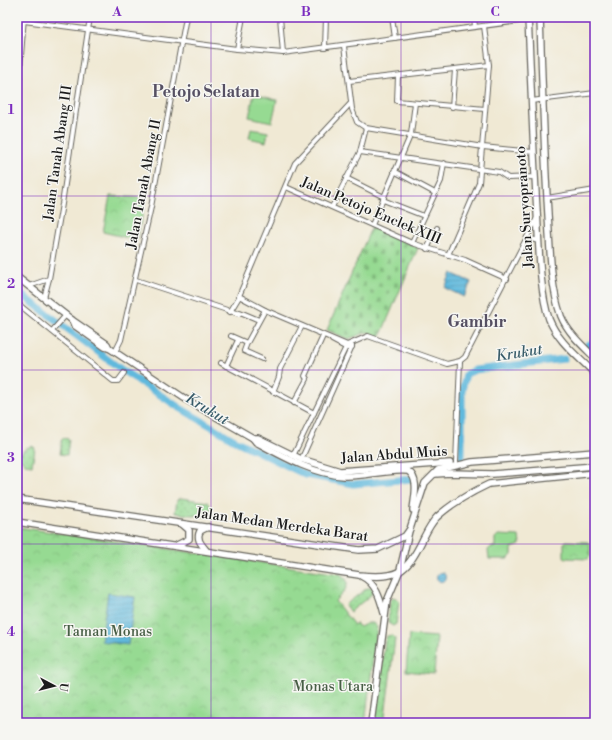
<svg xmlns="http://www.w3.org/2000/svg" width="612" height="740" font-family="'Libre Bodoni',serif">
  <style>
    .grass { fill: url(#grass-dots); stroke: #597b57 }
    .cemetery { fill: url(#cemetery-stones); stroke: #597b57 }
    .park { fill: url(#park-crowns); stroke: #597b57 }
    .pitch { fill: #96da92; stroke: #597b57 }
    .water { fill: url(#water-rules); stroke: #3e6a7c }
    .lines { fill: none; stroke-linecap: round; stroke-linejoin: round }
    .river { stroke: #60b9dd; stroke-width: 7 }
    .minor-casing { stroke: #66645c; stroke-width: 6 }
    .major-casing { stroke: #66645c; stroke-width: 8 }
    .minor { stroke: #fff; stroke-width: 4 }
    .major { stroke: #fff; stroke-width: 5.5 }
    .grid { fill: none; stroke: #7b2cbf; stroke-width: 1; stroke-opacity: 0.55 }
    .labels { text-anchor: middle; dominant-baseline: central; stroke-width: 3; stroke-linejoin: round; paint-order: stroke }
    .street-label { font-size: 14px; fill: #1c1c1c; stroke: #f6f6f2 }
    .park-label { font-size: 14px; fill: #475e45; stroke: #f6f6f2 }
    .water-label { font-size: 15px; font-style: italic; fill: #375b69; stroke: #f6f6f2 }
    .quarter-label { font-size: 16px; font-weight: bold; fill: #565063; stroke: #f6f6f2 }
    .neatline { fill: none; stroke: #7b2cbf; stroke-width: 1.5 }
    .grid-label { font-size: 13px; text-anchor: middle; font-weight: bold; fill: #7b2cbf }
  </style>
  <defs>
    <pattern id="grass-dots" width="8" height="8" patternUnits="userSpaceOnUse"><rect width="8" height="8" fill="#96da92"/><path d="M2 2h.1M6 6h.1" fill="none" stroke="#81ba7d" stroke-width="1.8" stroke-linecap="round"/></pattern>
    <pattern id="cemetery-stones" width="16" height="16" patternUnits="userSpaceOnUse"><rect width="16" height="16" fill="#96da92"/><path d="M2 7V4a2 2 0 0 1 4 0v3zM10 15v-3a2 2 0 0 1 4 0v3z" fill="#81ba7d"/></pattern>
    <pattern id="park-crowns" width="20" height="18" patternUnits="userSpaceOnUse"><rect width="20" height="18" fill="#96da92"/><path d="M2 6a3 3 0 1 1 6 0M12 15a3 3 0 1 1 6 0" fill="none" stroke="#81ba7d"/></pattern>
    <pattern id="water-rules" width="6" height="5" patternUnits="userSpaceOnUse"><rect width="6" height="5" fill="#60b9dd"/><path d="M0 2.5h6" fill="none" stroke="#539ebd"/></pattern>
  </defs>
  <rect width="100%" height="100%" fill="#f6f6f2"/>
  <filter id="ink" filterUnits="userSpaceOnUse"><feTurbulence type="fractalNoise" baseFrequency=".025" numOctaves="2"/><feDisplacementMap in="SourceGraphic" scale="8" xChannelSelector="R" yChannelSelector="G"/><feConvolveMatrix kernelMatrix="1 2 1 2 8 2 1 2 1" color-interpolation-filters="sRGB"/></filter>
  <filter id="wash" filterUnits="userSpaceOnUse"><feTurbulence type="fractalNoise" baseFrequency=".012" numOctaves="4" result="noise"/><feDisplacementMap in="SourceGraphic" scale="16" xChannelSelector="R" yChannelSelector="G"/><feGaussianBlur stdDeviation="0.9" result="paint"/><feColorMatrix in="noise" values="0 0 0 0 0 0 0 0 0 0 0 0 0 0 0 0 0 1.4 0 .05"/><feComposite in="paint" operator="in"/></filter>
  <g filter="url(#wash)">
    <rect width="100%" height="100%" fill="#f0e9d4"/>
    <g class="grass">
      <path d="M62,438L69,439L67,455L60,454Z"/>
      <path d="M30,446L34,447L35,449L32,465L25,464L22,460L17,459V449V452L22,453L23,450H26V447L29,448Z"/>
      <path d="M181,498L208,502L211,507L209,517L175,513L177,500Z"/>
      <path d="M367,588H371L373,590L372,594L350,612L345,605Z"/>
      <path d="M393,597L396,598L399,601L396,624L393,626L388,623L390,602Z"/>
      <path d="M392,635L395,639L384,723H374L385,641L387,636Z"/>
    </g>
    <path class="cemetery" d="M372,226L418,248L380,337L368,332L348,339L327,330Z"/>
    <g class="park">
      <path d="M110,196L146,198L137,240L103,232Z"/>
      <path d="M17,527L340,574C355,582 343,593 335,601L354,625L356,623L360,627L368,623H373L377,627L365,723H17Z"/>
      <path d="M566,541L588,542L590,544V557L588,559L565,558L564,556V543Z"/>
      <path d="M409,635L437,637L434,674L406,671Z"/>
    </g>
    <g class="pitch">
      <path d="M254,94L277,100L272,122L249,117Z"/>
      <path d="M251,129L268,132L266,142L249,138Z"/>
      <path d="M498,535L519,536L520,545L512,548V555L508,559H489L488,550L491,547H495V538Z"/>
    </g>
    <g class="water">
      <path d="M451,273L471,282L464,297L445,288Z"/>
      <circle cx="441" cy="577" r="4.5"/>
      <path d="M108,593L135,597L128,645L101,641Z"/>
    </g>
    <g class="lines">
      <g class="river">
        <path d="M17,291L122,370L180,408L238,442L306,475L354,484L411,479"/>
        <path d="M588,345L595,342"/>
        <path d="M462,457V390L466,374L475,370L564,359"/>
      </g>
    </g>
  </g>
  <g filter="url(#ink)">
    <g class="lines">
      <defs>
        <g id="minor">
          <path d="M280,17L283,53"/>
          <path d="M392,17L395,38"/>
          <path d="M474,17L475,27"/>
          <path d="M24,21L237,49L283,53L549,17"/>
          <path d="M344,46L352,109L357,122L366,128L483,147L533,152"/>
          <path d="M325,48L326,17"/>
          <path d="M237,49L243,17"/>
          <path d="M398,76L397,101L485,109"/>
          <path d="M349,81L489,65"/>
          <path d="M531,101L595,93"/>
          <path d="M351,103L295,163L239,296L265,310L352,347"/>
          <path d="M17,106L24,17"/>
          <path d="M452,107L455,70"/>
          <path d="M360,152L499,172L508,178L535,177"/>
          <path d="M394,171L435,193"/>
          <path d="M346,178L384,197"/>
          <path d="M286,187L412,243L465,260L507,279"/>
          <path d="M547,198L595,190"/>
          <path d="M383,200L424,216"/>
          <path d="M332,207L360,152L366,128"/>
          <path d="M372,225L411,134L415,103"/>
          <path d="M527,238L539,241"/>
          <path d="M412,243L441,181L444,163"/>
          <path d="M427,249L437,228"/>
          <path d="M448,255L479,183L489,65L484,26"/>
          <path d="M136,280L239,314L240,312L259,320"/>
          <path d="M29,286L49,279"/>
          <path d="M44,298L49,279L62,204L90,17"/>
          <path d="M17,303L113,381H118L124,373"/>
          <path d="M230,312L239,297"/>
          <path d="M52,331L66,315"/>
          <path d="M231,336L247,343L265,310"/>
          <path d="M332,340L347,348"/>
          <path d="M247,343L244,351L262,359"/>
          <path d="M115,352L121,340L151,207L186,17"/>
          <path d="M221,363L314,413"/>
          <path d="M226,366L238,340"/>
          <path d="M273,392L279,377L280,369L302,326"/>
          <path d="M294,403L307,379L305,376L323,336"/>
          <path d="M293,456L347,345L368,336L447,364L460,361L465,357L537,218"/>
          <path d="M301,460L352,346"/>
          <path d="M456,463L460,361"/>
        </g>
        <g id="major">
          <path d="M528,17C531,82 533,146 537,211C539,241 539,290 549,319C558,342 579,357 595,374"/>
          <path d="M540,17C542,83 544,148 548,214C550,245 550,286 561,316C568,333 582,345 595,358"/>
          <path d="M17,277L72,320L107,344L109,348"/>
          <path d="M72,320L74,325L105,347L109,348L187,400L253,438H258L301,459L340,471L450,463"/>
          <path d="M253,438L256,442C282,456 313,474 344,476C365,477 387,469 408,471C420,479 414,498 413,510"/>
          <path d="M435,474L450,473L493,474L595,466"/>
          <path d="M17,499L359,550L378,549L405,536L410,529L425,483L438,470L472,462L595,452"/>
          <path d="M17,522L359,575C396,579 406,574 422,541C426,533 430,524 437,517C452,503 470,493 489,484L595,473"/>
          <path d="M177,545L189,539V530L182,524"/>
          <path d="M206,550C201,544 196,539 200,531L208,527"/>
          <path d="M361,576C376,583 380,598 384,613"/>
          <path d="M371,723L387,601L400,570L409,531"/>
        </g>
      </defs>
      <use href="#minor" class="minor-casing"/>
      <use href="#major" class="major-casing"/>
      <use href="#minor" class="minor"/>
      <use href="#major" class="major"/>
    </g>
  </g>
  <path class="grid" d="M211,17V723M401,17V723M17,196H595M17,370H595M17,544H595"/>
  <g class="labels">
    <g class="street-label">
      <text transform="translate(58 153) rotate(-82)">Jalan Tanah Abang III</text>
      <text transform="translate(144 184) rotate(-79)">Jalan Tanah Abang II</text>
      <text transform="translate(525 207) rotate(-94)">Jalan Suryopranoto</text>
      <text transform="translate(371 211) rotate(23)">Jalan Petojo Enclek XIII</text>
      <text transform="translate(394 455) rotate(-4)">Jalan Abdul Muis</text>
      <text transform="translate(282 525) rotate(8)">Jalan Medan Merdeka Barat</text>
    </g>
    <g class="park-label">
      <text x="108" y="632">Taman Monas</text>
      <text x="333" y="687">Monas Utara</text>
    </g>
    <g class="water-label">
      <text transform="translate(519 353) rotate(-9)">Krukut</text>
      <text transform="translate(207 409) rotate(31)">Krukut</text>
    </g>
    <g class="quarter-label">
      <text x="206" y="92">Petojo Selatan</text>
      <text x="477" y="322">Gambir</text>
    </g>
  </g>
  <rect width="612" height="740" fill="none" stroke="#f6f6f2" stroke-width="44"/>
  <g transform="translate(54 686) rotate(97)" stroke="#f6f6f2" stroke-width="3" paint-order="stroke">
  <path d="M0-3L7 15L0 10L-7 15Z" fill="#1c1c1c"/>
  <text y="-6" font-size="11" font-weight="bold" text-anchor="middle" fill="#1c1c1c">U</text>
  </g>
  <rect x="22" y="22" width="568" height="696" class="neatline"/>
  <g class="grid-label">
    <text x="117" y="16">A</text>
    <text x="306" y="16">B</text>
    <text x="495" y="16">C</text>
    <text x="11" y="114">1</text>
    <text x="11" y="288">2</text>
    <text x="11" y="462">3</text>
    <text x="11" y="636">4</text>
  </g>
</svg>
